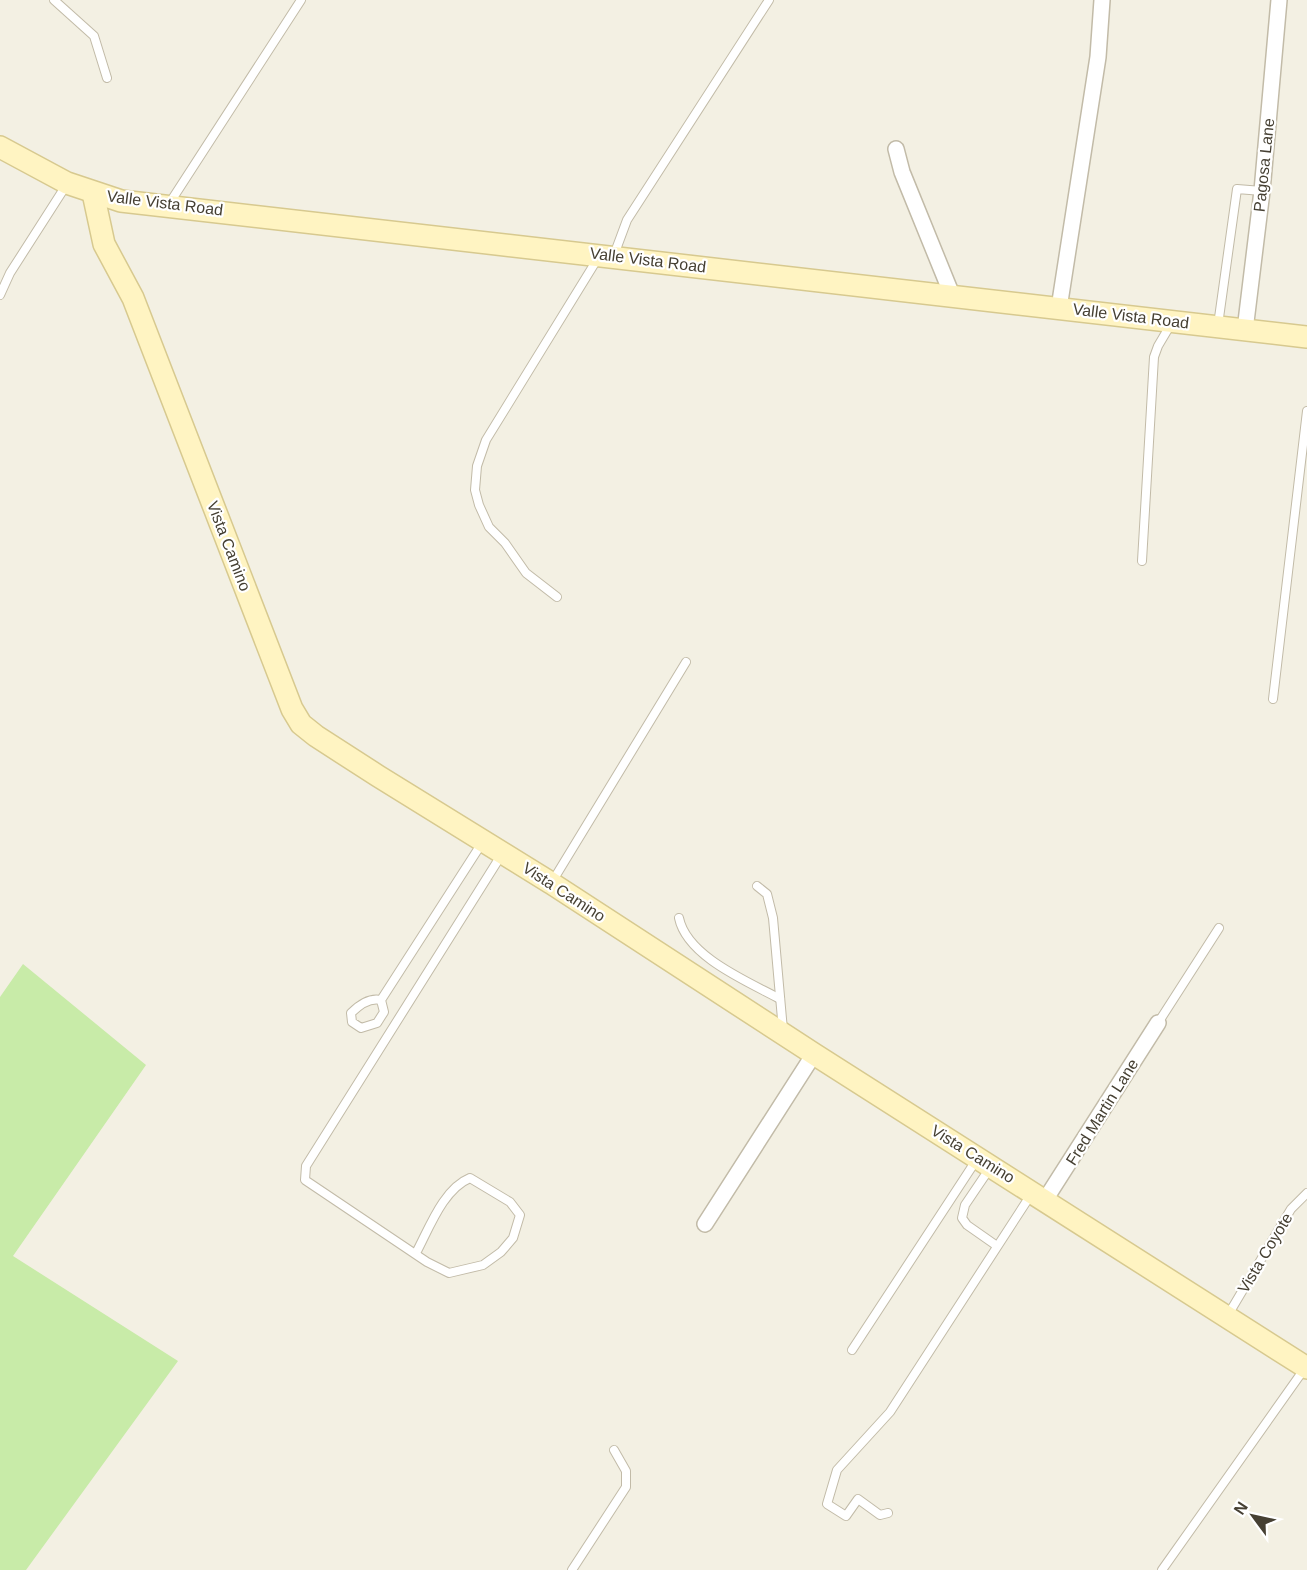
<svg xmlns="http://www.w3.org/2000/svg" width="1307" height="1570" font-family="Helvetica,sans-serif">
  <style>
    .green { fill: #c8eba8 }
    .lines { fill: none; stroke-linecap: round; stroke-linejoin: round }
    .lane-casing { stroke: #c2bba8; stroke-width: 10 }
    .street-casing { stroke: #c2bba8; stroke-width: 18 }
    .secondary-casing { stroke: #d7c98f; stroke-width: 24 }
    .lane { stroke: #fff; stroke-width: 8 }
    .street { stroke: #fff; stroke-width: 15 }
    .secondary { stroke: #fff4c2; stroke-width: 21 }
    .labels { text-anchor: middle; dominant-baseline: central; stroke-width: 4.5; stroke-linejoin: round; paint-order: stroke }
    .street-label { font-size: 16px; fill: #464033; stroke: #fff }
  </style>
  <rect width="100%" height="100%" fill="#f3f0e3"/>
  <path class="green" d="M23,964L146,1065L13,1256L178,1361L26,1570H0V997Z"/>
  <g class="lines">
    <defs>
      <g id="lane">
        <path d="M54,0L94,36L107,78"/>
        <path d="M169,204L301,0"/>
        <path d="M614,255L627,220L769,0"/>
        <path d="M0,295L10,273L67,184"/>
        <path d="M1218,325L1237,189L1262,191"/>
        <path d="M1142,561L1154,357L1158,346L1171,324"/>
        <path d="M557,597L526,573L505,543L489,527L479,505L475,490L477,466L486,440L598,258"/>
        <path d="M1273,699L1307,411"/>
        <path d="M552,882L686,662"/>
        <path d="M757,886L767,894L773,918L783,1030"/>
        <path d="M679,918C687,957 749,982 780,999"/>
        <path d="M381,1000L384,1012L377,1023L361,1028L352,1022L351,1013C359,1005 369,997 381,1000L482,843"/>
        <path d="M1158,1023L1219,928"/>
        <path d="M990,1168L965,1205L962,1218L967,1225L997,1246"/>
        <path d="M416,1253C429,1229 443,1189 470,1178L510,1202L520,1215L513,1238L501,1252L483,1265L449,1273L427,1262L305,1180L306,1166L502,854"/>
        <path d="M1228,1315L1291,1209L1307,1193"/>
        <path d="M852,1350L977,1159"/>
        <path d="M888,1513L880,1515L858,1499L846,1516L827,1504L837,1470L890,1412L1032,1193"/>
        <path d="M572,1570L626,1487V1471L614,1450"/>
        <path d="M1162,1570L1305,1368"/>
      </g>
      <g id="street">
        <path d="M896,149L902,172L952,295"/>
        <path d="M1059,308L1098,57L1102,0"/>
        <path d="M1245,330L1262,191L1279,0"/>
        <path d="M1045,1200L1158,1023"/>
        <path d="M705,1224L814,1054"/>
      </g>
      <g id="secondary">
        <path d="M0,147L67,183L121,201L1307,337"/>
        <path d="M93,193L104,244L133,298L292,709L301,724L316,736L378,776L551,883L814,1054L1307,1368"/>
      </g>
    </defs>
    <use href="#lane" class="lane-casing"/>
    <use href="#street" class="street-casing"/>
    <use href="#secondary" class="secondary-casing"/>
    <use href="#lane" class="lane"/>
    <use href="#street" class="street"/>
    <use href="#secondary" class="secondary"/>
  </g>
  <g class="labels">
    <g class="street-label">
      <text transform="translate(1264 165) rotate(-84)">Pagosa Lane</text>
      <text transform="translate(165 203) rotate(7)">Valle Vista Road</text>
      <text transform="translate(648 260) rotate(7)">Valle Vista Road</text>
      <text transform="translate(1131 316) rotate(7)">Valle Vista Road</text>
      <text transform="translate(229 546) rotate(69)">Vista Camino</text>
      <text transform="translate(564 892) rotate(33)">Vista Camino</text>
      <text transform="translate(1102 1112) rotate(-58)">Fred Martin Lane</text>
      <text transform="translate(973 1154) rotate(32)">Vista Camino</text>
      <text transform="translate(1265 1253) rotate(-59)">Vista Coyote</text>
    </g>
  </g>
  <g transform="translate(1253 1516) rotate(303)" stroke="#ffffff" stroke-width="4.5" paint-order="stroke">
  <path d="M0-4.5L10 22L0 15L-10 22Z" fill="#464033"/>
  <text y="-9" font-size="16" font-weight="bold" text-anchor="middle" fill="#464033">N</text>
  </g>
</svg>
